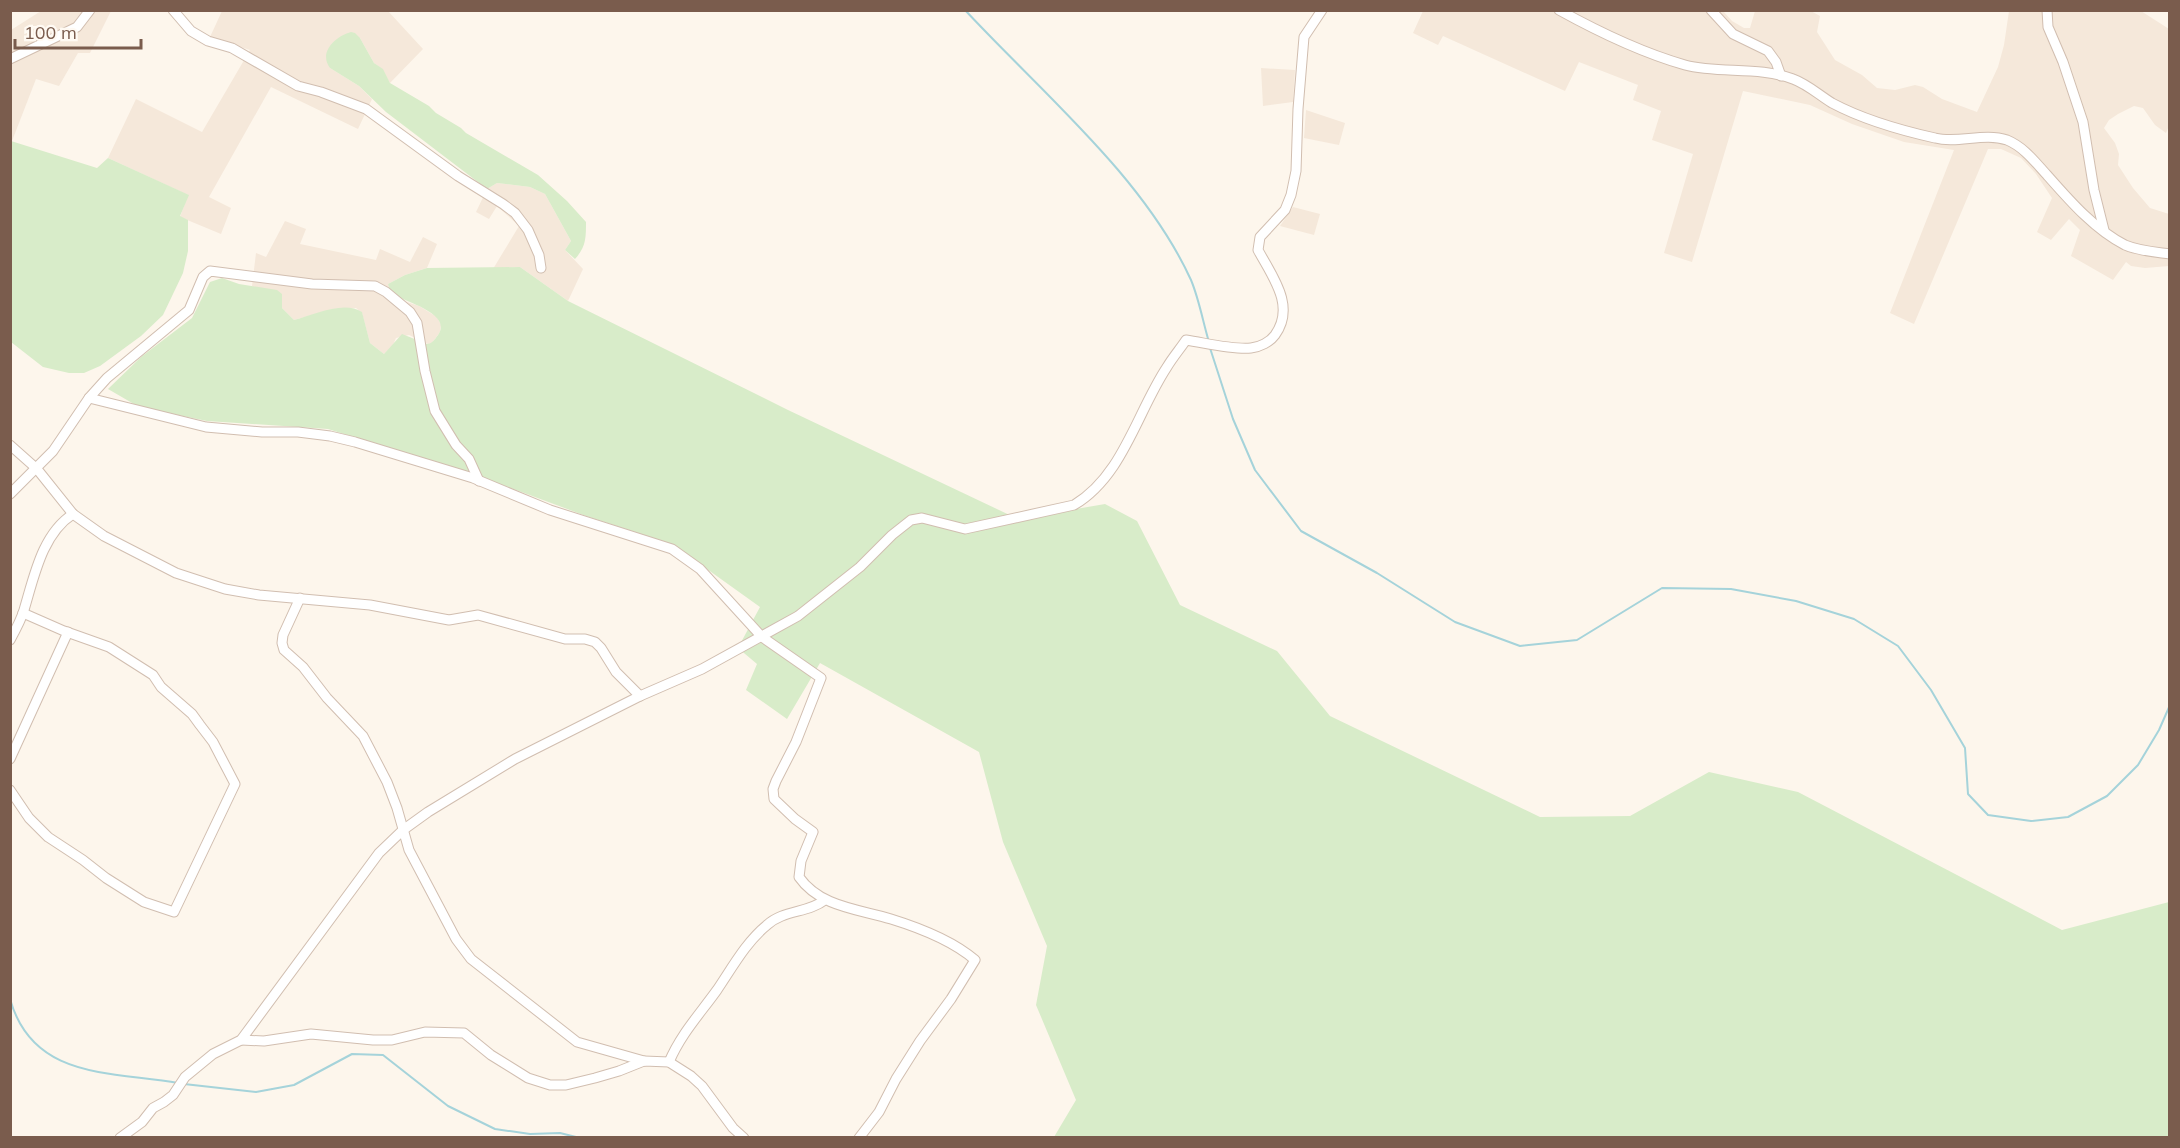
<svg xmlns="http://www.w3.org/2000/svg" width="2180" height="1148" font-family="Mulish,sans-serif">
  <style>
    .residential { fill: #f5e8da }
    .green { fill: #d8ecc9 }
    .lines { fill: none; stroke-linecap: round; stroke-linejoin: round }
    .stream { stroke: #a5d3da; stroke-width: 2 }
    .minor-casing { stroke: #d1beb0; stroke-width: 11 }
    .minor { stroke: #fff; stroke-width: 9 }
  </style>
  <rect width="100%" height="100%" fill="#fdf6ec"/>
  <g class="residential">
    <path d="M41,11H111L90,53H78L59,86L36,79L12,141H11V30Z"/>
    <path d="M222,11H388L423,49L390,83L382,69L374,63L360,38L330,68L359,86L372,99L358,129L271,87L209,197L231,208L221,234L180,217L188,195L108,158L136,99L202,132L250,50L210,37Z"/>
    <path d="M1423,11H1723L1732,21L1744,28H1750L1755,11H1811L1820,16L1817,32L1835,60L1862,75L1877,88L1895,90L1915,85L1923,87L1942,99L1977,112L1998,67L2004,45L2009,11H2141L2169,29V126L2166,133L2155,125L2143,108L2134,106L2118,114L2109,120L2104,128L2115,143L2119,154L2118,165L2133,188L2150,208L2169,214V266L2145,268L2131,266L2126,262L2113,280L2071,256L2080,230L2069,219L2051,240L2037,232L2052,198L2036,174L2021,158L2001,149H1988L1914,324L1890,313L1954,150L1904,142L1852,124L1810,105L1743,91L1692,262L1664,253L1693,154L1652,140L1661,111L1633,100L1638,85L1579,62L1565,91L1443,36L1438,45L1413,33Z"/>
    <path d="M1261,68L1295,70L1293,102L1263,106Z"/>
    <path d="M1306,110L1345,123L1339,145L1304,138Z"/>
    <path d="M497,183L530,187L545,194L571,241L565,250L583,269L568,301L520,267L493,269L519,226L497,206L489,219L476,212L487,189Z"/>
    <path d="M1293,207L1320,214L1314,235L1280,226Z"/>
    <path d="M285,221L306,229L300,244L376,260L380,249L410,262L423,237L437,244L427,268L405,275L388,284L401,300L419,306L437,317L441,325L440,332L432,343L428,344L409,335L396,338L393,345L384,354L370,343L362,313L356,308L333,309L294,320L282,308L252,286L256,253L266,257Z"/>
  </g>
  <g class="green">
    <path d="M351,32L355,33L360,38L374,63L383,69L390,83L429,106L436,113L461,128L466,133L538,175L567,201L586,222C586,238 586,247 575,259L565,250L571,241L545,194L530,187L497,183L487,189L386,112L359,86L330,68C318,52 336,36 351,32Z"/>
    <path d="M11,141L97,168L108,158L189,195L180,216L188,220V251L183,273L163,315L141,336L100,366L84,373H69L43,367L11,342Z"/>
    <path d="M520,267L568,301L788,410L1018,519L1105,504L1137,521L1180,605L1277,651L1330,716L1540,817L1630,816L1709,772L1798,792L2062,930L2169,902V1137H1054L1076,1100L1036,1005L1047,946L1003,842L979,752L820,663L787,719L746,690L757,664L738,648L760,607L672,544L586,516L484,478L328,429L207,421L139,407L108,389L141,357L192,318L210,282L222,278L239,284L277,290L282,294V308L294,320C313,315 344,300 362,312L370,343L384,354L402,334L427,344C433,343 434,340 438,335C453,313 404,302 391,293L388,284L405,275L427,268Z"/>
  </g>
  <g class="lines">
    <g class="stream">
      <path d="M965,10C1042,93 1144,177 1191,280C1199,299 1203,322 1209,342"/>
      <path d="M1210,348L1233,419L1255,470L1301,531L1377,573L1455,622L1520,646L1577,640L1662,588L1731,589L1796,601L1854,619L1898,646L1931,690L1965,748L1968,794L1988,815L2031,821L2068,817L2107,796L2138,765L2159,730L2170,705"/>
      <path d="M10,999C33,1080 111,1071 178,1083"/>
      <path d="M184,1084L256,1092L294,1085L352,1054L383,1055L448,1106L495,1129L530,1134L560,1133L580,1138"/>
    </g>
    <defs>
      <g id="minor">
        <path d="M173,10L191,31L208,41L232,48L298,86L321,92L366,109L458,176L503,204L515,213L528,230L539,255L541,268"/>
        <path d="M1559,10C1597,31 1643,53 1685,65C1719,74 1759,66 1793,79C1807,84 1819,95 1832,103C1864,120 1899,130 1935,138C1958,144 1984,132 2007,140C2024,147 2035,162 2047,175C2069,200 2095,230 2125,245C2139,251 2155,252 2170,254"/>
        <path d="M1711,10L1733,34L1768,51L1776,62L1781,76"/>
        <path d="M2047,10L2048,27L2063,62L2083,122L2094,190L2104,230"/>
        <path d="M10,59L77,27L90,10"/>
        <path d="M89,398L206,427L262,432H298L330,436L355,442L473,478L550,510L672,549L700,569L762,637L821,678L796,742L776,781L773,789L774,799L795,819L813,832L801,861L799,877C820,907 858,909 891,919C920,928 952,940 975,960L951,999L920,1041L896,1079L879,1112L859,1138"/>
        <path d="M10,445L37,469L73,514L104,536L176,573L225,589L259,595L370,605L449,620L478,615L565,639H585L595,642L601,648L616,672L640,696"/>
        <path d="M10,494L53,451L89,398L107,378L189,310L203,277L210,271L312,284L375,286L386,292L410,312L417,323L425,371L435,411L456,445L469,459L479,481"/>
        <path d="M300,598L283,635L282,643L284,650L303,667L327,698L363,736L387,782L397,808L409,850L456,939L471,959L577,1042L644,1061"/>
        <path d="M10,640C15,631 21,620 24,610C34,577 42,534 73,514"/>
        <path d="M10,759L68,632"/>
        <path d="M10,790L29,818L48,837L83,860L106,878L144,902L174,912L235,784L213,742L200,725L192,714L161,687L153,675L109,647L64,631L23,613"/>
        <path d="M241,1040L264,1041L311,1034L373,1040H392L425,1032L464,1033L491,1055L528,1078L550,1085H566L595,1078L619,1071L644,1061L669,1062L691,1076L702,1086L733,1128L744,1138"/>
        <path d="M669,1062C681,1034 699,1015 717,990C732,968 746,942 767,925C783,910 808,913 825,900"/>
        <path d="M120,1138L142,1122L153,1108L164,1102L173,1095L185,1077L213,1054L241,1040L379,853L403,830L428,812L515,759L640,696L702,669L798,616L860,567L892,535L911,520L922,518L965,529L1074,505C1123,476 1137,412 1167,367C1173,357 1180,349 1186,340C1206,343 1233,350 1251,348C1260,347 1270,342 1275,335C1296,306 1272,276 1258,250L1260,237L1285,210L1291,195L1296,171L1298,109L1304,37L1322,10"/>
      </g>
    </defs>
    <use href="#minor" class="minor-casing"/>
    <use href="#minor" class="minor"/>
  </g>
  <rect width="2180" height="1148" fill="none" stroke="#7a5c4d" stroke-width="24"/>
  <path d="M15 39v9h126v-9" fill="none" stroke="#7a5c4d" stroke-width="3"/>
  <text x="24" y="39" font-size="18" fill="#7a5c4d" stroke="#fffaf3" stroke-width="4.5" paint-order="stroke">100 m</text>
</svg>
